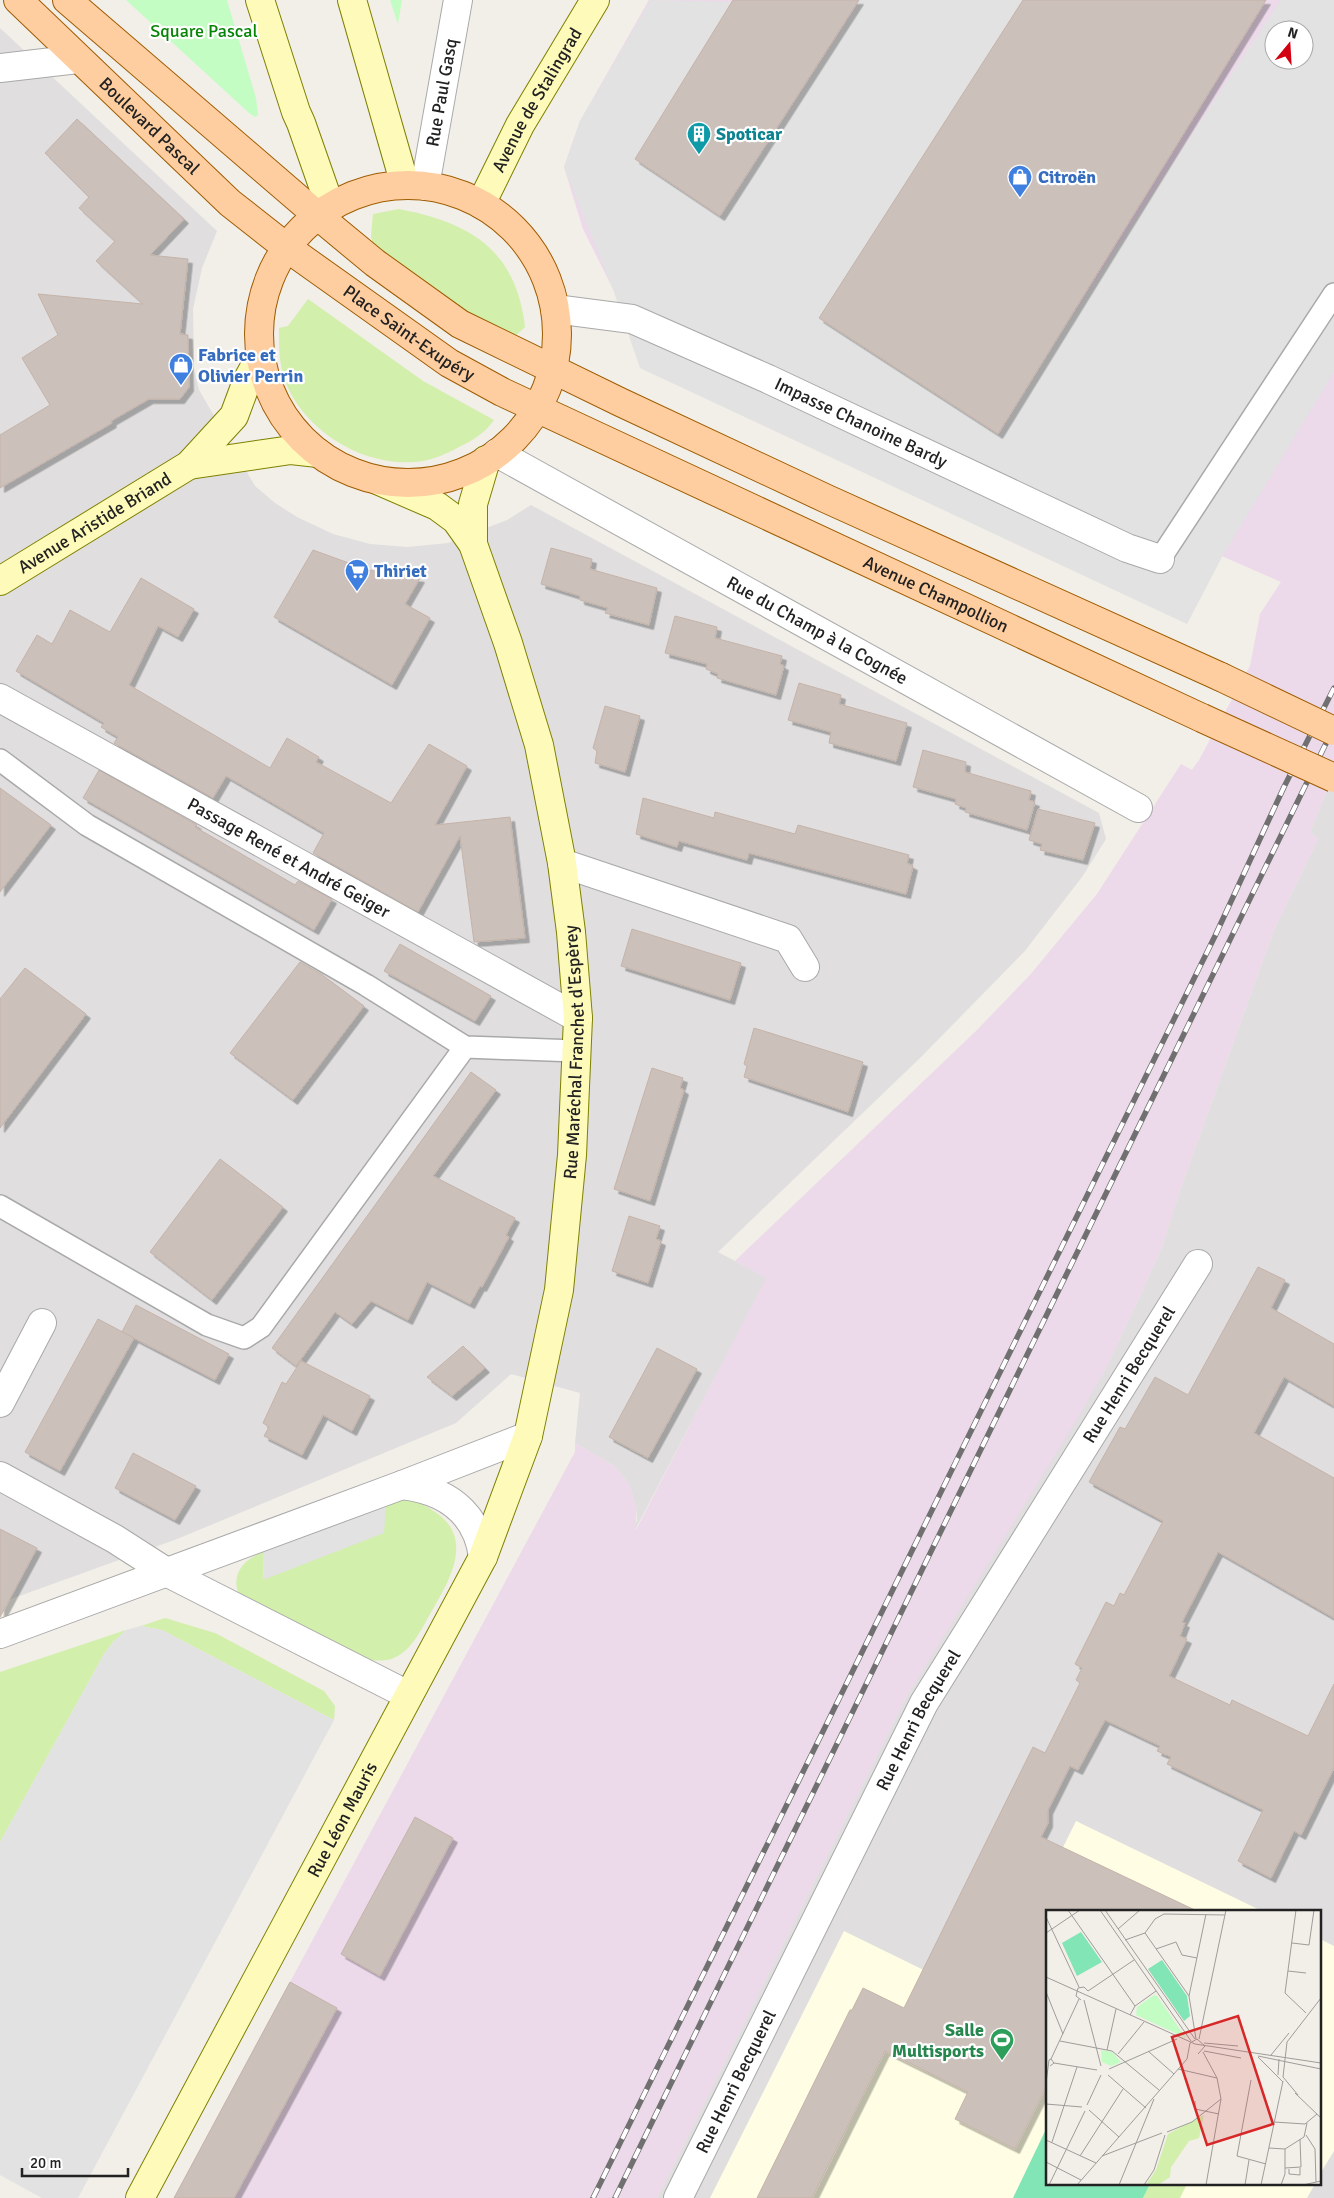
<svg xmlns="http://www.w3.org/2000/svg" width="1334" height="2198" font-family="Signika,sans-serif">
  <style>
    .residential { fill: #e0dedf; fill-rule: evenodd }
    .industrial { fill: #ecd9ea; fill-rule: evenodd }
    .education { fill: #fffde4 }
    .grass { fill: #d2efab }
    .park { fill: #c4fdc4 }
    .pitch { fill: #82e5b6 }
    .parking { fill: #e2e2e2; fill-rule: evenodd }
    .building { fill: #cbc0ba; stroke: #c5b3a9; filter: url(#shadow) }
    .lines { fill: none; stroke-linecap: round; stroke-linejoin: round }
    .lane-casing { stroke: #a9a9a9; stroke-width: 24 }
    .street-casing { stroke: #a9a9a9; stroke-width: 30 }
    .secondary-casing { stroke: #7e8100; stroke-width: 30 }
    .primary-casing { stroke: #9f5c00; stroke-width: 30 }
    .lane { stroke: #fff; stroke-width: 21 }
    .street { stroke: #fff; stroke-width: 28 }
    .secondary { stroke: #fefbba; stroke-width: 28 }
    .primary { stroke: #ffcea0; stroke-width: 28 }
    .rail-casing { stroke: #707070; stroke-width: 5.5 }
    .rail { stroke: #fff; stroke-width: 4; stroke-dasharray: 11; stroke-linecap: butt }
    .primary-bridge-casing { stroke: #9f5c00; stroke-width: 30; stroke-linecap: butt }
    .primary-bridge { stroke: #ffcea0; stroke-width: 28 }
    .labels { text-anchor: middle; dominant-baseline: central; stroke-width: 4.5; stroke-linejoin: round; paint-order: stroke }
    .park-label { font-size: 18px; fill: #068505; stroke: #fff }
    .street-label { font-size: 18px; fill: #222; stroke: #fff }
    .culture-label { font-size: 18px; font-weight: bold; fill: #0d838f; stroke: #fff; text-anchor: start }
    .shop-label { font-size: 18px; font-weight: bold; fill: #366cbe; stroke: #fff; text-anchor: start }
    .leisure-label { font-size: 18px; font-weight: bold; fill: #27864d; stroke: #fff; text-anchor: end }
    .inset-road { fill: none; stroke: #9f9c99; stroke-width: 1 }
    .view { fill: #d62828; fill-opacity: 0.15; stroke: #d62828; stroke-width: 2.5 }
    .inset-edge { fill: none; stroke: #222; stroke-width: 2.5 }
  </style>
  <defs>
    <filter id="shadow"><feDropShadow dx="4.5" dy="4.5" stdDeviation="0" flood-color="#0004"/></filter>
  </defs>
  <rect width="100%" height="100%" fill="#f2eee8"/>
  <g class="residential">
    <path d="M0,28L217,231L202,268L193,309L194,369L199,390L255,486L275,503L297,517L333,534L370,544L408,547L448,543L507,520L531,505L1099,813L1106,839L1082,877L1024,952L921,1057L718,1252L767,1278L634,1532L637,1520L636,1507L629,1484L614,1466L575,1443L580,1393L511,1374L456,1423L177,1539L0,1603Z"/>
    <path d="M1334,774V2198H657L906,1697L1106,1368L1141,1294L1162,1247L1179,1193L1274,930L1318,839L1310,832ZM1048,1912H1320V2184H1048Z"/>
  </g>
  <path class="industrial" d="M649,0H1334V774L1310,832L1318,839L1274,930L1179,1193L1162,1247L1141,1294L1106,1368L1073,1426L906,1697L657,2198H174L575,1452V1443L614,1466L629,1484L636,1507V1530L766,1278L735,1261L976,1031L1030,975L1097,894L1181,764L1192,770L1199,760L1250,666L1260,614L1281,582L613,289L583,229L564,167L580,121ZM1274,30H1304V60H1274Z"/>
  <g class="education">
    <path d="M1076,1821L1264,1912H1048V2184H1315L1307,2198H710L844,1931L987,2001Z"/>
    <path d="M1320,1939L1334,1946V2151L1320,2174Z"/>
  </g>
  <g class="grass">
    <path d="M399,209C471,223 516,250 525,327L513,338L448,300L373,246L371,236L373,214Z"/>
    <path d="M308,299L423,381L494,420C486,432 472,441 459,447C448,453 435,459 423,461C368,470 305,433 285,381C279,364 279,346 279,328L288,326Z"/>
    <path d="M405,1499C416,1500 423,1504 432,1510C477,1537 449,1581 430,1614C421,1630 412,1650 394,1658C385,1662 373,1660 364,1660L242,1596L238,1592C231,1572 247,1557 264,1552L263,1579L386,1505Z"/>
    <path d="M165,1618L215,1633L324,1691L335,1706L334,1720L162,1630L141,1626Z"/>
    <path d="M126,1630L113,1642L104,1654L0,1842V1672Z"/>
    <path d="M1150,2184H1187L1180,2198H1143Z"/>
  </g>
  <g class="park">
    <path d="M126,0H227L256,98L258,115L255,117L249,113Z"/>
    <path d="M390,0H402L398,24Z"/>
  </g>
  <path class="pitch" d="M1048,2125V2184H1150L1143,2198H1013Z"/>
  <g class="parking">
    <path d="M651,0L732,2L635,159L720,216L860,0H1023L820,318L998,434L1063,329L1281,0H1334V372L1223,555L1187,624L640,368L613,289L564,167L580,121ZM1274,30H1304V60H1274Z"/>
    <path d="M386,1505L384,1533L263,1580L264,1552Z"/>
    <path d="M141,1626L162,1630L334,1720L78,2198H42L0,2175V1842L104,1654L113,1642L126,1630Z"/>
  </g>
  <g class="building">
    <path d="M733,0H859L720,216L635,159Z"/>
    <path d="M1023,0H1266L998,434L819,318Z"/>
    <path d="M77,119L184,219L150,255L188,259L180,334L188,335L189,387L180,399H149L111,421L112,423L0,488V435L50,405L22,358L58,335L38,294L143,304L96,261L115,241L79,208L89,197L45,153Z"/>
    <path d="M551,548L592,559L590,569L657,588L649,625L605,613L608,608L580,600V596L541,584Z"/>
    <path d="M313,550L368,570L420,578L405,604L430,618L392,685L274,617Z"/>
    <path d="M141,578L194,609L178,637L158,626L129,685L270,768L287,738L319,757L316,762L391,803L429,744L467,766L435,825L510,817L525,938L474,942L460,836L418,912L313,853L324,833L226,776L213,798L114,743L118,737L101,727L104,723L16,671L37,635L52,644L70,610L110,632Z"/>
    <path d="M675,616L717,627L715,638L782,656L780,664L784,666L776,695L717,678L718,674L706,669L707,664L665,653Z"/>
    <path d="M799,683L841,695L839,704L907,723L896,761L829,743L831,732L788,720Z"/>
    <path d="M605,706L640,716L625,772L595,763L597,751L593,748Z"/>
    <path d="M923,750L966,762L965,772L1031,791L1029,800L1035,802L1027,830L965,812L966,808L955,804L956,799L913,787Z"/>
    <path d="M99,770L197,825L195,827L295,885L298,881L332,899L314,930L83,798Z"/>
    <path d="M0,788L51,825L0,892Z"/>
    <path d="M643,798L714,818L715,812L795,834L798,825L909,855L907,863L913,866L906,894L749,853L747,860L679,841L677,847L636,834Z"/>
    <path d="M1038,809L1095,823L1083,860L1040,850L1042,844L1029,840Z"/>
    <path d="M632,929L741,963L730,1000L621,966Z"/>
    <path d="M400,944L491,996L475,1021L384,971Z"/>
    <path d="M300,962L321,974L364,1006L293,1100L230,1053Z"/>
    <path d="M25,968L86,1014L0,1128V999Z"/>
    <path d="M754,1028L863,1062L848,1112L744,1077L747,1066L744,1064Z"/>
    <path d="M652,1068L683,1078L680,1088L684,1090L650,1201L614,1189Z"/>
    <path d="M471,1072L496,1090L433,1176L515,1218L506,1235L509,1237L482,1287L480,1286L470,1304L427,1282L408,1320L371,1301L352,1324L335,1312L296,1366L272,1348Z"/>
    <path d="M220,1159L283,1207L212,1300L150,1252Z"/>
    <path d="M629,1216L660,1226L656,1239L661,1241L648,1283L612,1271Z"/>
    <path d="M1258,1267L1285,1280L1271,1308L1334,1344V1406L1284,1377L1254,1433L1334,1478V1618L1218,1552L1182,1622L1185,1623L1180,1636L1187,1639L1169,1676L1230,1705L1232,1700L1308,1736L1334,1684V1768L1301,1835L1294,1831L1271,1878L1238,1861L1263,1810L1167,1764L1171,1757L1157,1751L1160,1746L1105,1720L1078,1770L1070,1766L1048,1810V1823L1041,1837L1199,1912H1048V2083L1015,2149L955,2119L968,2092L885,2051L812,2198H757L850,2010H852L863,1988L904,2008L1033,1747L1045,1753L1080,1683L1076,1680L1082,1668L1075,1664L1106,1602L1114,1606L1120,1593L1124,1595L1163,1521L1089,1482L1120,1427L1125,1429L1155,1377L1188,1395Z"/>
    <path d="M136,1305L229,1354L215,1380L122,1332Z"/>
    <path d="M98,1319L134,1338L60,1471L25,1452Z"/>
    <path d="M463,1346L485,1368L452,1396L427,1377Z"/>
    <path d="M657,1348L697,1369L648,1458L609,1437Z"/>
    <path d="M301,1361L370,1396L352,1431L323,1415L302,1455L264,1436L269,1427L263,1423L282,1382L286,1384Z"/>
    <path d="M133,1453L196,1486L175,1520L115,1488Z"/>
    <path d="M0,1529L37,1548L0,1617Z"/>
    <path d="M415,1817L453,1838L380,1976L341,1954Z"/>
    <path d="M290,1982L337,2008L234,2198H174Z"/>
  </g>
  <g class="lines">
    <defs>
      <g id="lane">
        <path d="M1160,559L1334,294"/>
        <path d="M0,760L87,825L366,985L465,1047L576,1051"/>
        <path d="M0,1206L207,1325L244,1338L261,1327L465,1047"/>
      </g>
      <g id="street">
        <path d="M0,68L78,59"/>
        <path id="s1" d="M425,186L458,0"/>
        <path id="s2" d="M555,309L632,319L768,379L1127,548L1160,559"/>
        <path id="s3" d="M497,453L1138,808"/>
        <path id="s4" d="M0,698L578,1018"/>
        <path d="M562,863L788,939L805,967"/>
        <path d="M0,1403L42,1323"/>
        <path d="M0,1476L115,1539L168,1573L408,1695"/>
        <path d="M402,1485C445,1490 477,1511 483,1557"/>
        <path d="M0,1634L402,1485L528,1436"/>
        <path id="s5" d="M678,2198L924,1703L1198,1264"/>
      </g>
      <g id="secondary">
        <path d="M260,0L296,112L301,123L330,206"/>
        <path d="M352,0L405,185"/>
        <path id="s6" d="M481,204L520,125L595,0"/>
        <path d="M189,465L291,450L318,453"/>
        <path d="M473,544V504L486,460"/>
        <path id="s7" d="M0,581L189,465L234,416L247,381L260,357"/>
        <path id="s8" d="M140,2198L483,1557L528,1436L559,1290L572,1155L578,1018L571,932L562,863L539,745L508,643L473,544L456,520L437,506L377,480"/>
      </g>
      <g id="primary">
        <path id="s9" d="M18,0L230,203L286,247L449,363L502,392L1202,718"/>
        <path d="M67,0L317,215L375,263L460,324L620,402L827,499L1221,677"/>
        <circle cx="408" cy="334" r="149"/>
      </g>
    </defs>
    <use href="#lane" class="lane-casing"/>
    <use href="#street" class="street-casing"/>
    <use href="#secondary" class="secondary-casing"/>
    <use href="#primary" class="primary-casing"/>
    <use href="#lane" class="lane"/>
    <use href="#street" class="street"/>
    <use href="#secondary" class="secondary"/>
    <use href="#primary" class="primary"/>
    <defs>
      <g id="rail">
        <path d="M593,2198L1215,936L1284,787L1334,688"/>
        <path d="M615,2198L1334,727"/>
      </g>
    </defs>
    <use href="#rail" class="rail-casing"/>
    <use href="#rail" class="rail"/>
    <defs>
      <g id="primary-bridge">
        <path d="M1221,677L1334,731"/>
        <path d="M1202,718L1334,778"/>
      </g>
    </defs>
    <use href="#primary-bridge" class="primary-bridge-casing"/>
    <use href="#primary-bridge" class="primary-bridge"/>
  </g>
  <defs>
    <symbol id="building-pin" viewBox="-11 -11 22 30"><path d="M0 17L-7.5 6A9.5 9.5 0 1 1 7.5 6Z" fill="#0f9aa8" stroke="#fff"/><path d="M-4-6H4V6H1V3H-1V6H-4ZM-2.5-4.3h1.7v1.8h-1.7ZM.8-4.3h1.7v1.8H.8ZM-2.5-1h1.7V.8h-1.7ZM.8-1h1.7V.8H.8Z" fill="#fff"/></symbol>
    <symbol id="shop-pin" viewBox="-11 -11 22 30"><path d="M0 17L-7.5 6A9.5 9.5 0 1 1 7.5 6Z" fill="#3f7fe0" stroke="#fff"/><path d="M-5-2.5h2.3a2.7 3.5 0 0 1 5.4 0H5L5.5 6h-11ZM-1.5-2.5h3a1.5 2.3 0 0 0-3 0Z" fill="#fff"/></symbol>
    <symbol id="supermarket-pin" viewBox="-11 -11 22 30"><path d="M0 17L-7.5 6A9.5 9.5 0 1 1 7.5 6Z" fill="#3f7fe0" stroke="#fff"/><path d="M-6-5.5h2.5l.6 2H6L4.5 2H-2.5L-4.4-4H-6ZM-1.5 3.2a1.3 1.3 0 1 0 .1 0ZM3 3.2a1.3 1.3 0 1 0 .1 0Z" fill="#fff"/></symbol>
    <symbol id="stadium-pin" viewBox="-11 -11 22 30"><path d="M0 17L-7.5 6A9.5 9.5 0 1 1 7.5 6Z" fill="#2e9e5b" stroke="#fff"/><path d="M0-5a6.5 5 0 1 0 0 10a6.5 5 0 1 0 0-10ZM-3.5-1.8h7v3.6h-7Z" fill="#fff"/></symbol>
  </defs>
  <g fill-rule="evenodd">
    <use href="#building-pin" x="685" y="120" width="28" height="38"/>
    <use href="#shop-pin" x="1006" y="163" width="28" height="38"/>
    <use href="#shop-pin" x="167" y="351" width="28" height="38"/>
    <use href="#supermarket-pin" x="343" y="557" width="28" height="38"/>
    <use href="#stadium-pin" x="988" y="2026" width="28" height="38"/>
  </g>
  <g class="labels">
    <g class="park-label">
      <text x="204" y="31">Square Pascal</text>
    </g>
    <g class="street-label">
      <text stroke="none"><textPath href="#s1" startOffset="95">Rue Paul Gasq</textPath></text>
      <text stroke="none"><textPath href="#s6" startOffset="118">Avenue de Stalingrad</textPath></text>
      <text stroke="none"><textPath href="#s9" startOffset="182">Boulevard Pascal</textPath></text>
      <text stroke="none"><textPath href="#s9" startOffset="515">Place Saint-Exupéry</textPath></text>
      <text stroke="none"><textPath href="#s2" startOffset="329">Impasse Chanoine Bardy</textPath></text>
      <text stroke="none"><textPath href="#s7" startOffset="111">Avenue Aristide Briand</textPath></text>
      <text stroke="none"><textPath href="#s9" startOffset="1104">Avenue Champollion</textPath></text>
      <text stroke="none"><textPath href="#s3" startOffset="366">Rue du Champ à la Cognée</textPath></text>
      <text stroke="none"><textPath href="#s4" startOffset="330">Passage René et André Geiger</textPath></text>
      <text stroke="none"><textPath href="#s8" startOffset="1244">Rue Maréchal Franchet d'Espèrey</textPath></text>
      <text stroke="none"><textPath href="#s5" startOffset="940">Rue Henri Becquerel</textPath></text>
      <text stroke="none"><textPath href="#s5" startOffset="535">Rue Henri Becquerel</textPath></text>
      <text stroke="none"><textPath href="#s8" startOffset="429">Rue Léon Mauris</textPath></text>
      <text stroke="none"><textPath href="#s5" startOffset="130">Rue Henri Becquerel</textPath></text>
    </g>
    <g class="culture-label">
      <text x="716" y="134">Spoticar</text>
    </g>
    <g class="shop-label">
      <text x="1038" y="177">Citroën</text>
      <text x="198" y="355">Fabrice et<tspan x="198" dy="21">Olivier Perrin</tspan></text>
      <text x="374" y="571">Thiriet</text>
    </g>
    <g class="leisure-label">
      <text x="984" y="2030">Salle<tspan x="984" dy="21">Multisports</tspan></text>
    </g>
  </g>
  <g transform="translate(1046 1910)">
    <rect width="275" height="275" fill="#f2eee8"/>
    <path d="M158,205L153,228L143,231L125,257L124,267L112,275H100L110,260L122,224Z" fill="#d2efab"/>
    <path d="M108,85L111,86L140,128L90,105L91,97ZM55,140L66,142L75,152L65,156L56,152Z" fill="#c4fdc4"/>
    <path d="M35,22L56,52L31,66L16,33ZM116,50L141,86L144,106L138,111L102,59Z" fill="#82e5b6"/>
    <path class="inset-road" d="M22,0L89,96M54,0L145,131M59,0L149,129M250,0L239,83L260,103M0,7L33,77M72,19L94,0M0,23L34,0M99,23L143,86M79,30L99,23L109,9L118,4L179,5M246,33L263,35L268,0M110,39L130,32L136,45L151,48M242,61L260,63M0,67L149,134L275,153M42,81L88,50M0,82L17,124M35,90L30,86L32,78L38,77L42,81M38,90L55,156M84,105L89,96L110,81M150,129L143,86L160,4M153,129L180,0M14,131L66,141L113,180M158,133L192,136M61,140L70,99M102,141L128,164M158,141L195,148M157,142L171,168L175,189L160,275M72,144L98,112M225,145L243,123M212,146L275,159M212,147L237,172M5,149L33,89M8,153L51,160M63,159L131,129M132,159L171,168M62,165L100,198M232,165L233,149M205,170L191,246L220,254M0,173L3,150L5,149L8,153L4,156M249,183L275,208M252,185L237,167L241,132L275,88M149,191V199L173,204M0,194L36,197M41,195L55,165M43,200L73,227M228,212L259,214L271,204M121,222L146,212L175,189M260,225L269,239L270,272M0,230L50,253M6,232L31,157M223,238L239,239L258,227L261,213M34,246L77,179M56,246L116,223M0,252L35,270M239,258L255,257L254,229M243,259V264L254,265V258M3,275L39,201M31,275L141,149L144,133L151,129L159,136L152,144M73,275L108,189M98,275L108,260L119,225M199,275L203,250M215,275L237,171M235,275L239,264V239M257,275L275,271"/>
    <path class="view" d="M192,106L227,214L161,235L126,127Z"/>
    <rect width="275" height="275" class="inset-edge"/>
  </g>
  <g transform="translate(1289 45) rotate(18)"><circle r="24" fill="#ffffff" stroke="#a7a7a7"/>
  <path d="M0-4L9 19L0 12L-9 19Z" fill="#d30012"/>
  <text y="-8" font-size="14" font-weight="bold" text-anchor="middle" fill="#222222">N</text>
  </g>
  <path d="M22 2168v8h106v-8" fill="none" stroke="#222222" stroke-width="2.5"/>
  <text x="30" y="2168" font-size="15" fill="#222222" stroke="#ffffff" stroke-width="4" paint-order="stroke">20 m</text>
</svg>
